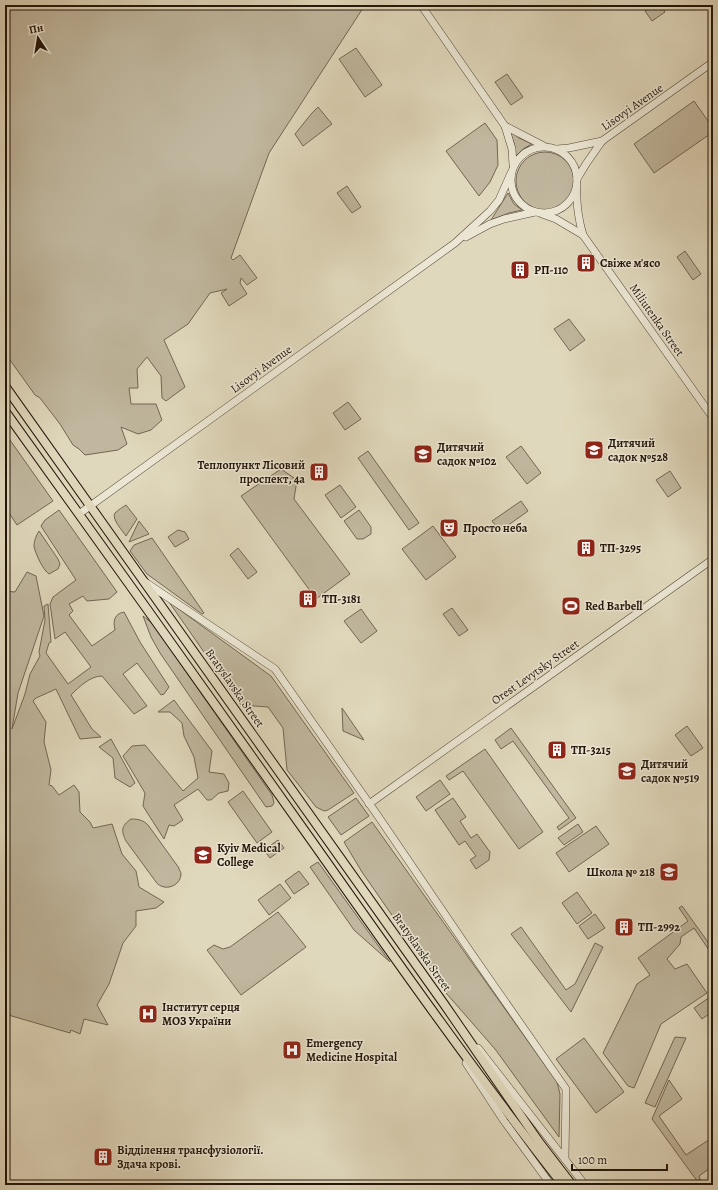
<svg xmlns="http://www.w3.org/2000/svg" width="718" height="1190" font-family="Alegreya,serif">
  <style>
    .green { fill: #c0b79e; stroke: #726654 }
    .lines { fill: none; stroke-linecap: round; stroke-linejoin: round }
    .minor-casing { stroke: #524636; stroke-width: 8 }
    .major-casing { stroke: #23150a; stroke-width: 10 }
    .minor { stroke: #ebe6d3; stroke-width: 7 }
    .major { stroke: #e0d8bc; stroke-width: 8 }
    .labels { text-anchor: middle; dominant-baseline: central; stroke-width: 3; stroke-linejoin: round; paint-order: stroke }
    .street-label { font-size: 12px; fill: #23150a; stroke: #ebe6d3 }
    .poi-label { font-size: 12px; font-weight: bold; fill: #23150a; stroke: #ebe6d3; text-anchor: start }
  </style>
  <rect width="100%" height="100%" fill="#e0d8bc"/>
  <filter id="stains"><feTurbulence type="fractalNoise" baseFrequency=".005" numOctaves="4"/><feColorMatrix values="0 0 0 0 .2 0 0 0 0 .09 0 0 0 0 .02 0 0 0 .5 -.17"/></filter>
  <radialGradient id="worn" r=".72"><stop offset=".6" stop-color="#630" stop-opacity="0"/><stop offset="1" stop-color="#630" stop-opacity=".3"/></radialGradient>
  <g class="green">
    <path d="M5,5H365L269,153L231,258L233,260L240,255L257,278L247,285L241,278L240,283L247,294L229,306L221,293L227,289L210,293L188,324L164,340L185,387L166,401L162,398L161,376L147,357L137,369L138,388H129L131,404H156L162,420L151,430L138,434L121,427L127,444L118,450L85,455L79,449L73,445L60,424L40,398L35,395L5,353Z"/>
    <path d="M654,5H660L665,12L652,21L645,11Z"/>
    <path d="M356,48L382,85L365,97L339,59Z"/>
    <path d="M507,74L523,97L511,105L495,82Z"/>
    <path d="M694,101L713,128V132L654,173L634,144Z"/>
    <path d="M318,107L332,124L303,146L295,134L312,113Z"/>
    <path d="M485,123L497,140L498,165L490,182L479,196L446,151Z"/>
    <path d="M509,130L519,138L532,144L523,149L516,156L514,143Z"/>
    <circle cx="545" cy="181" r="29"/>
    <path d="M347,186L361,207L352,213L337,193Z"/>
    <path d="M508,193L514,204L522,210L509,213L491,220Z"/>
    <path d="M685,251L701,274L693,280L677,257Z"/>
    <path d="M569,319L585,340L570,351L554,329Z"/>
    <path d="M348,402L361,419L345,430L333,413Z"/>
    <path d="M5,433L53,501L17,525L9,513L5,515Z"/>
    <path d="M521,446L541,473L527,484L506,457Z"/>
    <path d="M368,451L419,523L409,530L358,458Z"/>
    <path d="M281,469L297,480L294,499L350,574L316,599L241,496Z"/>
    <path d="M670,471L681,488L668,497L656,480Z"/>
    <path d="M340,485L356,507L341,518L325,495Z"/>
    <path d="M521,501L528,511L500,531L492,521Z"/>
    <path d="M126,505L137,519L126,536C123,531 111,519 115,513C118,510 123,507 126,505Z"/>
    <path d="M59,510L117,592L109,599L87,601L83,596L69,604L73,611L69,615L92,646L115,630C113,621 114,614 124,612L140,642L169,687L164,694L161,695L137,663L123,674L147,706L134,714L102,676C90,676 79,687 71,695L92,729L101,737L80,739L56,689L36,698L33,701L46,722L44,742L51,770L49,785L52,786L59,795L74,785L79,792L80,812L90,822L93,828L112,824L122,854L136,871L139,887L164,902L156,908L136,911V926L123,943L109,984L97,1005L108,1025L84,1019L80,1034L71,1030L70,1033L5,1014V591L15,592L27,572L36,576L44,616L18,693L12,729L25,694L30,674L40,656L39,652L45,620L44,606L48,604L51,642L49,643L46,653L68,684L91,667L65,632L55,639L50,604L53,597L76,580L41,526L45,520Z"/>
    <path d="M359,510L371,527V534L363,539H357L344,521Z"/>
    <path d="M139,521L149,534L129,542Z"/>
    <path d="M433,526L456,557L426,580L402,549Z"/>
    <path d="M178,530L185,532L189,539L175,547L168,537Z"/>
    <path d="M39,531L58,559L60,564L58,569L49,574C43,570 35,553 34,546C34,541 36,536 39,531Z"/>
    <path d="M152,538L204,613L202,614L147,574L130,551L134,545Z"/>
    <path d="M238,548L257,572L248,579L230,555Z"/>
    <path d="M169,602L271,676L354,793L328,810L324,811L316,807L287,770L283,728L268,707L241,705Z"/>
    <path d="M452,608L468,630L459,636L443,614Z"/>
    <path d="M361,609L377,631L361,643L344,621Z"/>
    <path d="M143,616L152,623L272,795L274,803L272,806L266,807L160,653L151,637Z"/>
    <path d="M174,700L212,751L209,772L224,774L229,783L228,791L219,793L211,800H207L198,789L174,805L183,820L174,826L169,825L164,839L143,806L145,793L123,756L132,746L145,745L183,791L198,778L194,757L184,736L182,723L170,712H158Z"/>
    <path d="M342,708L364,740L343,731Z"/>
    <path d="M687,726L703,748L691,756L675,735Z"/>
    <path d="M511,728L576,818L559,830L557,827L569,818L513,741L501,749L495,740Z"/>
    <path d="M111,739L135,783L130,787L115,778L113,758L99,747Z"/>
    <path d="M485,749L543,832L519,849L463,771L449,780L446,776Z"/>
    <path d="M440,780L450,794L426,811L416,797Z"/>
    <path d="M243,791L272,832L257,843L228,802Z"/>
    <path d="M356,798L369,816L341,835L328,817Z"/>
    <path d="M453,798L466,817L460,821L471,838L477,834L490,852L489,860L476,869L470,860L476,856L465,841L459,845L435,810Z"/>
    <path d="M131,819C138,819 143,820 148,825L179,868C179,870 181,872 181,874C181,884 169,890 161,886C159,885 157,884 156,882L126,841C121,831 121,826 131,819Z"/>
    <path d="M372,822L557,1082L560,1094L559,1137L495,1049L446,993L362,872L344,842Z"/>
    <path d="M578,824L583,832L564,845L558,838Z"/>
    <path d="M596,826L609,844L569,872L556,853Z"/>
    <path d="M278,840L284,848L270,858L264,850Z"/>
    <path d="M318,862L390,962L354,930L310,867Z"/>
    <path d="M299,871L309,884L294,894L285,881Z"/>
    <path d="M280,884L291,898L269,915L258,900Z"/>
    <path d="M577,892L592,913L577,924L562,903Z"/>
    <path d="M682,906L713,949V956L694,928L681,937L680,944L667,959L675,969L687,964L707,993L661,1024L634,1088L628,1086L603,1053L637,984L650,975L638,958L688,921L679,908Z"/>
    <path d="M278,912L306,947L241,995L207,950L214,945L223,949L230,947Z"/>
    <path d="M595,914L605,928L588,939L579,926Z"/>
    <path d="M521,927L566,990L575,984L595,943L603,947L571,1012L511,934Z"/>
    <path d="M710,997L713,1002V1011L702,1019L694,1008Z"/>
    <path d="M675,1037L686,1038L655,1107L645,1103Z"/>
    <path d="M584,1038L624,1092L596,1113L556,1059Z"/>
    <path d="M669,1080L682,1099L659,1116L686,1155L713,1137V1166L699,1176L702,1185H700L652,1119Z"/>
  </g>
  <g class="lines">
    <defs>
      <g id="minor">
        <path d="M421,5L505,126L512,149L513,165"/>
        <path d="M505,126L544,146"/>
        <circle cx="544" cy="180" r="33"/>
        <path d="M557,149L569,148L602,141"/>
        <path d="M577,179L586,164L602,141L713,62"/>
        <path d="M577,185C576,203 578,218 583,235L713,418"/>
        <path d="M542,214L556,219L583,235"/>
        <path d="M466,237L490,224L504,219L535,212"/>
        <path d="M79,514L455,243L490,211L499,200L511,173"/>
        <path d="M145,582L275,669L378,816L474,957L566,1089L565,1159"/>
        <path d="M369,804L713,559"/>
        <path d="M478,1048L585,1185"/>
        <path d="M466,1063L504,1121L551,1185"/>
      </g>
      <g id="major">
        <path d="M5,386L444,1004L539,1142L572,1185"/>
        <path d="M5,411C109,555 211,699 314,844C395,959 476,1074 563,1185"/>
      </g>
    </defs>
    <use href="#minor" class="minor-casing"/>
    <use href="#major" class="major-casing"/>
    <use href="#minor" class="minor"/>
    <use href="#major" class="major"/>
  </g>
  <defs>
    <symbol id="building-square" viewBox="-11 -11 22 22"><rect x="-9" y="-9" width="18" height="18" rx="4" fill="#8f2418" stroke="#ebe6d3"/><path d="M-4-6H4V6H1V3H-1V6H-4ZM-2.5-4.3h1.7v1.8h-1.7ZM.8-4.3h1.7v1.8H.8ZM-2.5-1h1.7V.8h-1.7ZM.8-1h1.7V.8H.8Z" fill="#fff"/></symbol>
    <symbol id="school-square" viewBox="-11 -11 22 22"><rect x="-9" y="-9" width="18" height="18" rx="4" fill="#8f2418" stroke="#ebe6d3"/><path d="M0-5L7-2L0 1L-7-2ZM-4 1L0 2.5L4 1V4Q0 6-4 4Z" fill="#fff"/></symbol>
    <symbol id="theatre-square" viewBox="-11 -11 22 22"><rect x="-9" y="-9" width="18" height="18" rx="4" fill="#8f2418" stroke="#ebe6d3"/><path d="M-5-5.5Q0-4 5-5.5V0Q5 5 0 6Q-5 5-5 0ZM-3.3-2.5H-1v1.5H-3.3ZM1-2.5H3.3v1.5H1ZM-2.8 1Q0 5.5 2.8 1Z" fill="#fff"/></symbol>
    <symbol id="stadium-square" viewBox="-11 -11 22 22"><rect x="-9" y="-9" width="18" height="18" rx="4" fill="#8f2418" stroke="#ebe6d3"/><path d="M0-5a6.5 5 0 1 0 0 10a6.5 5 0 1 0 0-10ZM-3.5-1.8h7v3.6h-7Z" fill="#fff"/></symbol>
    <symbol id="university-square" viewBox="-11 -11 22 22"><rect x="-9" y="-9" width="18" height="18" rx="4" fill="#8f2418" stroke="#ebe6d3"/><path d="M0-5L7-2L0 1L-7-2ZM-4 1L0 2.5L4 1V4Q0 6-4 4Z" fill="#fff"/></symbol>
    <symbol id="hospital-square" viewBox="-11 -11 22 22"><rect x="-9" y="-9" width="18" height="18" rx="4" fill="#8f2418" stroke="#ebe6d3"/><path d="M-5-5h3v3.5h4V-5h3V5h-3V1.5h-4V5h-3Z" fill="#fff"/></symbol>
  </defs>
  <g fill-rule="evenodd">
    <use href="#building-square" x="575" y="252" width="22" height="22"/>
    <use href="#building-square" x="509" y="259" width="22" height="22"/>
    <use href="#school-square" x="583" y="439" width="22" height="22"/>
    <use href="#school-square" x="412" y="443" width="22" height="22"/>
    <use href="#building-square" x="308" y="461" width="22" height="22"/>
    <use href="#theatre-square" x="438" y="517" width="22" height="22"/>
    <use href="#building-square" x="575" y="537" width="22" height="22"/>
    <use href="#building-square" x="297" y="588" width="22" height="22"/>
    <use href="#stadium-square" x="560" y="595" width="22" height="22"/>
    <use href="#building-square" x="546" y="739" width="22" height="22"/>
    <use href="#school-square" x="616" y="760" width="22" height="22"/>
    <use href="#university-square" x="192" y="844" width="22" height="22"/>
    <use href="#school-square" x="658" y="861" width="22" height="22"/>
    <use href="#building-square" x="613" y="916" width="22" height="22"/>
    <use href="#hospital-square" x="137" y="1003" width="22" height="22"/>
    <use href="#hospital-square" x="281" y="1039" width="22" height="22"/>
    <use href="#building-square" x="92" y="1146" width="22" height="22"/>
  </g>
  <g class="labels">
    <g class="street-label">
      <text transform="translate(632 107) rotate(-35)">Lisovyi Avenue</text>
      <text transform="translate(657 320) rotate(55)">Miliutenka Street</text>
      <text transform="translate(261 369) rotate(-36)">Lisovyi Avenue</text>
      <text transform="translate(535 672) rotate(-35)">Orest Levytsky Street</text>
      <text transform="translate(235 688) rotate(55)">Bratyslavska Street</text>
      <text transform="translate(422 952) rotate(55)">Bratyslavska Street</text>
    </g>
    <g class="poi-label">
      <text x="600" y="263">Свіже м'ясо</text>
      <text x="534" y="270">РП-110</text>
      <text x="608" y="443">Дитячий<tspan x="608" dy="14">садок №528</tspan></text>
      <text x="437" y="447">Дитячий<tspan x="437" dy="14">садок №102</tspan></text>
      <text x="305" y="465" text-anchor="end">Теплопункт Лісовий<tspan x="305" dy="14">проспект, 4а</tspan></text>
      <text x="463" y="528">Просто неба</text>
      <text x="600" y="548">ТП-3295</text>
      <text x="322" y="599">ТП-3181</text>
      <text x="585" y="606">Red Barbell</text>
      <text x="571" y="750">ТП-3215</text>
      <text x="641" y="764">Дитячий<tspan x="641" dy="14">садок №519</tspan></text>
      <text x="217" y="848">Kyiv Medical<tspan x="217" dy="14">College</tspan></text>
      <text x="655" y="872" text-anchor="end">Школа № 218</text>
      <text x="638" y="927">ТП-2992</text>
      <text x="162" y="1007">Інститут серця<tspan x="162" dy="14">МОЗ України</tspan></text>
      <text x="306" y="1043">Emergency<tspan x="306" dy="14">Medicine Hospital</tspan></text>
      <text x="117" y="1150">Відділення трансфузіології.<tspan x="117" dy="14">Здача крові.</tspan></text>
    </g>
  </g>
  <rect width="718" height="1190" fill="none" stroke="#e0d8bc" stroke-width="20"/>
  <rect x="6" y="6" width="706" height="1178" fill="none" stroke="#23150a" stroke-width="2"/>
  <rect x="10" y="10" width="698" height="1170" fill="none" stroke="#23150a"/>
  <g transform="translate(38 38) rotate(348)" stroke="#ebe6d3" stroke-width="3" paint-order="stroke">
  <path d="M0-3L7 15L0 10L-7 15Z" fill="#23150a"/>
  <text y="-6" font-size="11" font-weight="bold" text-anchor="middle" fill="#23150a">Пн</text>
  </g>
  <path d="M572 1164v6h95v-6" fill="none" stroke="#23150a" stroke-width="2"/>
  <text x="578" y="1164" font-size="12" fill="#23150a" stroke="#ebe6d3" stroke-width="3" paint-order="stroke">100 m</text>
  <rect width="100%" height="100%" filter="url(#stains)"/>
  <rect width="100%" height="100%" fill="url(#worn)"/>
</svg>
